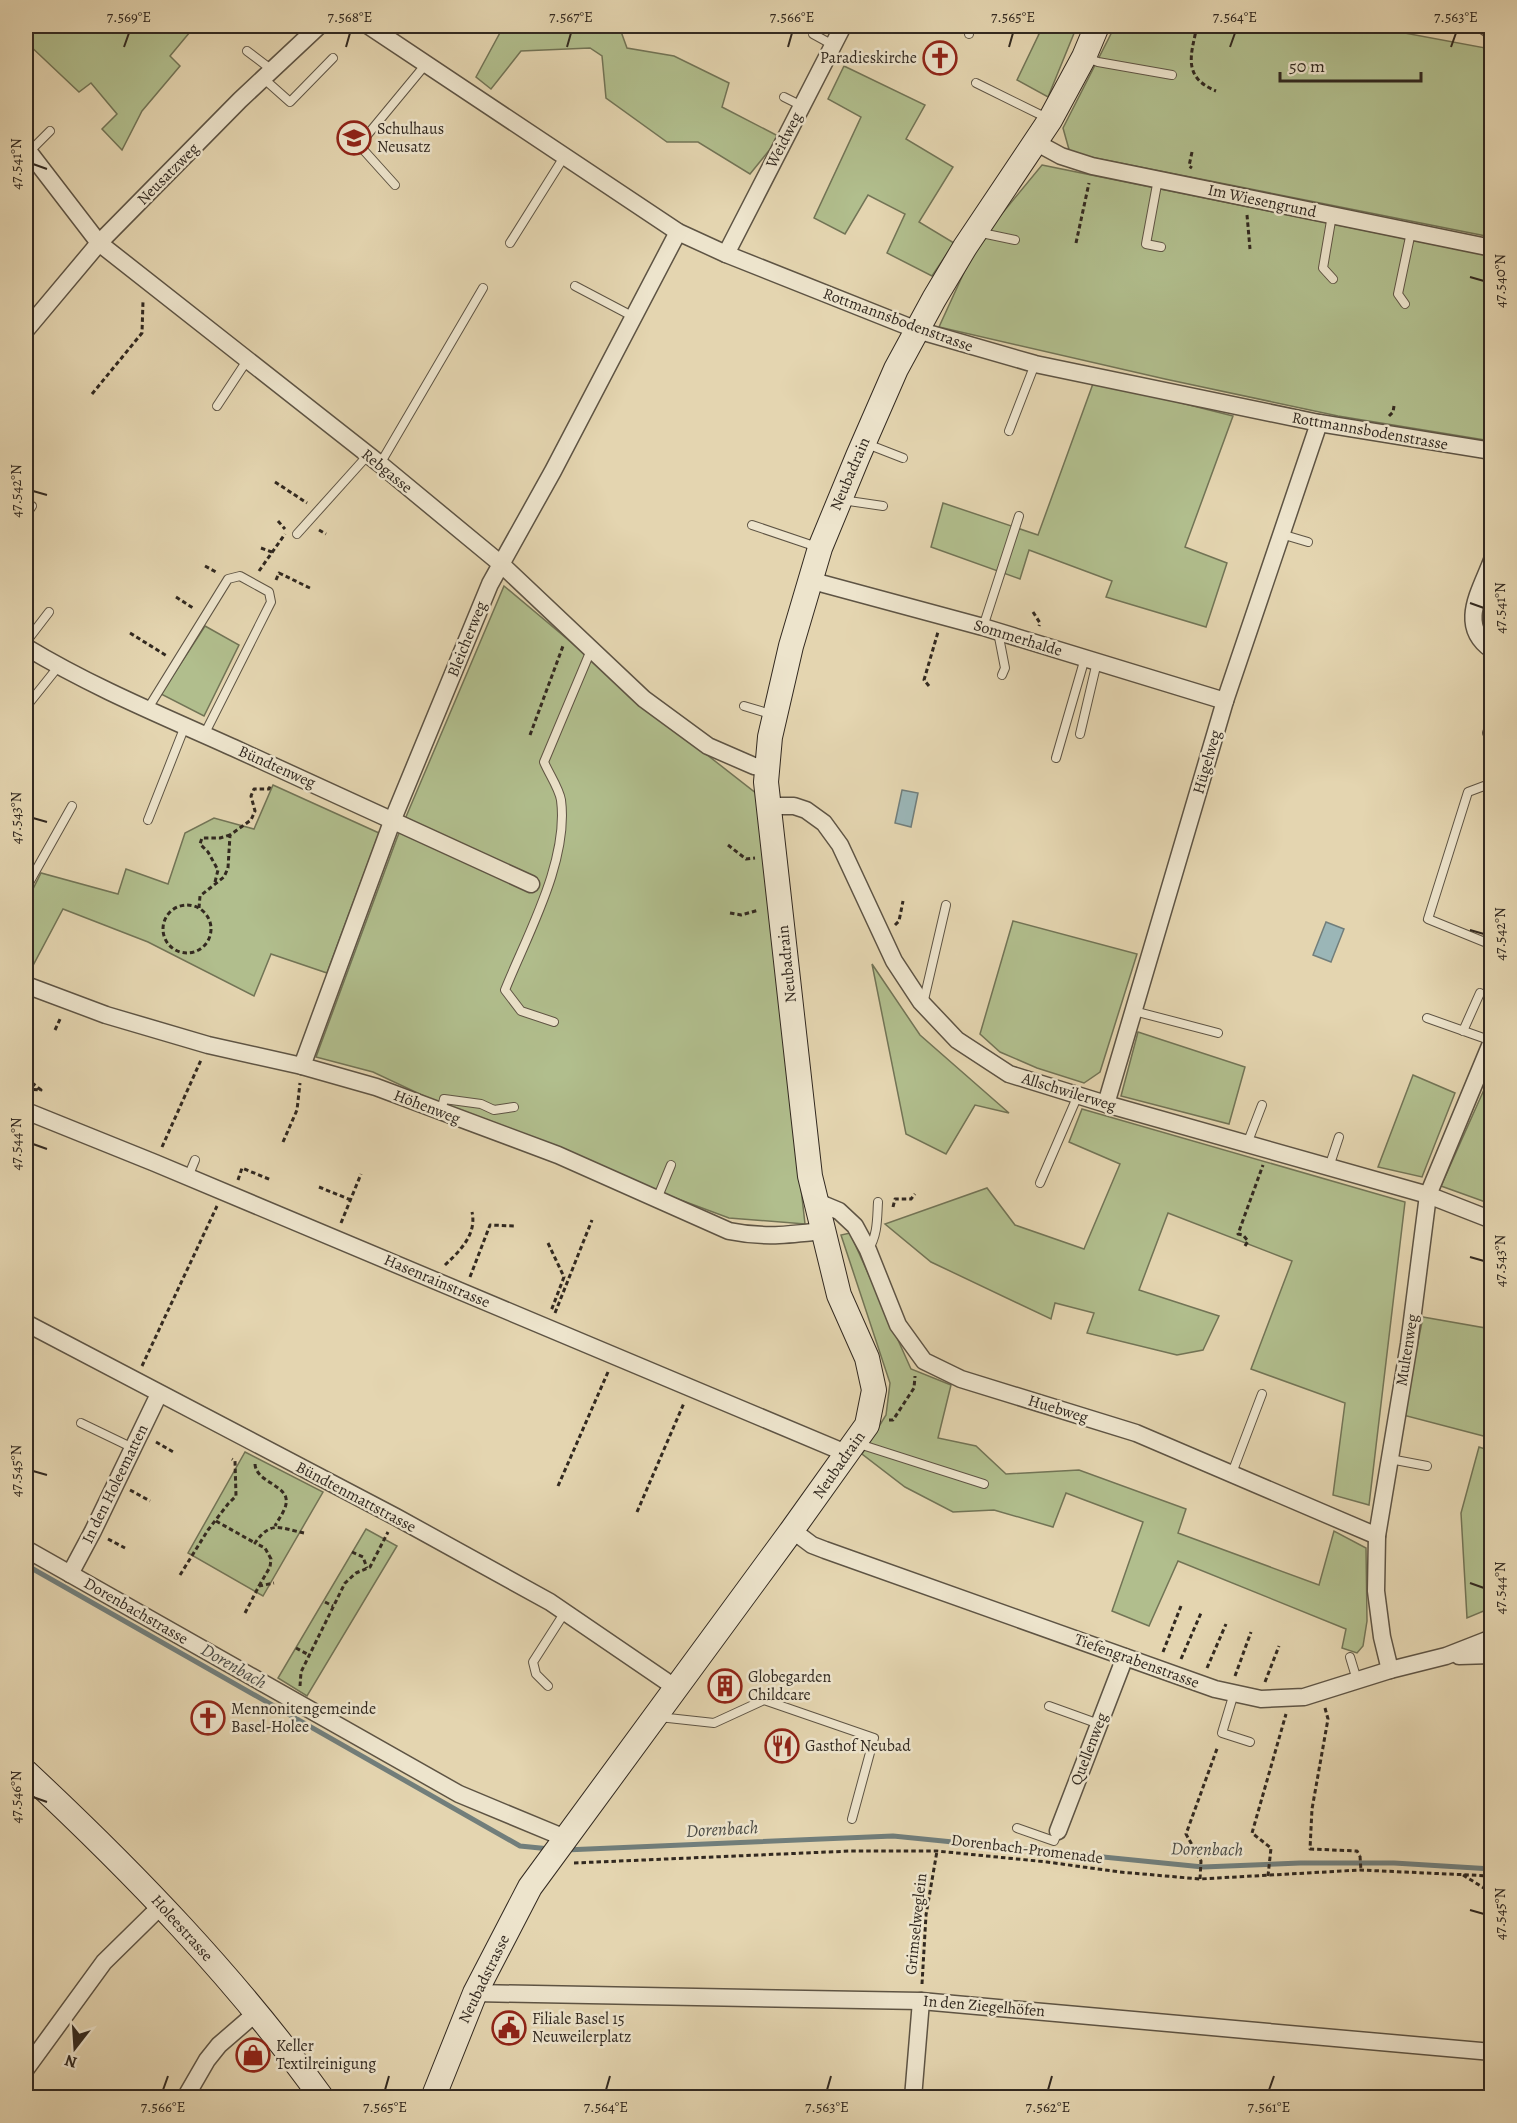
<svg xmlns="http://www.w3.org/2000/svg" width="1517" height="2123" font-family="Alegreya,serif">
  <style>
    .green { fill: #b1be8d; stroke: #727456; stroke-width: 1.5 }
    .water { fill: #9bb6b7; stroke: #717e7b; stroke-width: 1.5 }
    .lines { fill: none; stroke-linecap: round; stroke-linejoin: round }
    .stream { stroke: #717e7b; stroke-width: 5 }
    .lane-casing { stroke: #5e5444; stroke-width: 10 }
    .street-casing { stroke: #5e5444; stroke-width: 19 }
    .secondary-casing { stroke: #322920; stroke-width: 26 }
    .path { stroke: #322920; stroke-width: 3; stroke-dasharray: 4.5 3; stroke-linecap: butt }
    .lane { stroke: #ede4cc; stroke-width: 8 }
    .street { stroke: #ede4cc; stroke-width: 16 }
    .secondary { stroke: #ede4cc; stroke-width: 24 }
    .path-bridge { stroke: #322920; stroke-width: 3; stroke-dasharray: 4.5 3; stroke-linecap: butt }
    .ticks { fill: none; stroke: #322920; stroke-width: 2 }
    .labels { text-anchor: middle; dominant-baseline: central; stroke-width: 5; stroke-linejoin: round; paint-order: stroke }
    .poi-label { font-size: 16px; fill: #322920; stroke: #ede4cc; text-anchor: start }
    .street-label { font-size: 16px; fill: #322920; stroke: #ede4cc }
    .water-label { font-size: 18px; font-style: italic; fill: #4c4c46; stroke: #ede4cc }
    .neatline { fill: none; stroke: #322920; stroke-width: 2 }
    .ticks-label { font-size: 15px; text-anchor: middle; fill: #322920 }
  </style>
  <rect width="100%" height="100%" fill="#e4d5b0"/>
  <filter id="stains"><feTurbulence type="fractalNoise" baseFrequency=".00333" numOctaves="4"/><feColorMatrix values="0 0 0 0 .2 0 0 0 0 .09 0 0 0 0 .02 0 0 0 .5 -.17"/></filter>
  <radialGradient id="worn" r=".72"><stop offset=".6" stop-color="#630" stop-opacity="0"/><stop offset="1" stop-color="#630" stop-opacity=".3"/></radialGradient>
  <g class="green">
    <path d="M26,26H195L170,56L180,66L142,111L122,150L102,129L117,114L91,83L79,92L26,42Z"/>
    <path d="M498,26H619L627,48L674,56L729,83L722,107L780,137L750,174L698,142H667L606,98L602,56L590,48L521,51L491,89L476,77L502,29Z"/>
    <path d="M1025,26H1077L1048,97L1017,80L1039,34Z"/>
    <path d="M1115,26H1367L1491,49V237L1070,153L1063,128Z"/>
    <path d="M844,66L925,105L906,139L953,167L919,222L954,243L932,276L887,253L905,214L868,195L845,234L814,218L861,117L828,99Z"/>
    <path d="M1042,165L1491,256V441L1338,416L1165,379L939,327L977,244Z"/>
    <path d="M1094,381L1233,416L1185,547L1227,563L1206,627L1106,597L1112,581L1029,550L1020,579L931,547L943,503L1038,535Z"/>
    <path d="M504,586L683,736L757,794L805,1224L729,1218L511,1137L373,1072L316,1057L397,838Z"/>
    <path d="M205,626L239,645L204,716L161,694Z"/>
    <path d="M273,785L379,833L327,973L271,954L254,996L148,942L63,909L29,973L26,972V903L41,873L118,894L126,869L168,884L185,833L214,818L254,829Z"/>
    <path d="M1013,921L1137,954L1100,1072L1084,1083L1037,1068L1000,1052L980,1034Z"/>
    <path d="M872,964L920,1035L1009,1113L975,1105L946,1154L906,1134Z"/>
    <path d="M1138,1032L1245,1067L1229,1124L1121,1096Z"/>
    <path d="M1491,1074L1492,1204H1491L1441,1186Z"/>
    <path d="M1413,1075L1455,1093L1422,1177L1378,1167Z"/>
    <path d="M1082,1109L1405,1202L1369,1505L1333,1495L1345,1403L1251,1369L1292,1261L1168,1213L1139,1290L1219,1316L1203,1350L1177,1355L1087,1333L1094,1313L1055,1303L1051,1319L931,1262L885,1224L987,1188L1015,1225L1084,1249L1120,1164L1069,1142Z"/>
    <path d="M850,1233L911,1369L951,1385L938,1438L976,1446L1006,1474L1079,1470L1186,1509L1178,1533L1319,1585L1334,1531L1366,1548L1367,1621L1363,1646L1357,1653L1342,1648L1346,1629L1178,1561L1149,1626L1112,1611L1143,1522L1066,1493L1053,1527L994,1510L953,1512L905,1487L862,1454L886,1415L890,1383L841,1235Z"/>
    <path d="M1423,1317L1491,1329V1438L1403,1415Z"/>
    <path d="M1479,1447L1491,1451V1608L1467,1618L1461,1513Z"/>
    <path d="M245,1452L323,1492L263,1596L188,1553Z"/>
    <path d="M366,1529L397,1546L307,1696L278,1678Z"/>
  </g>
  <g class="water">
    <path d="M902,790L918,793L911,827L895,823Z"/>
    <path d="M1326,922L1344,929L1331,962L1313,955Z"/>
  </g>
  <g class="lines">
    <g class="stream">
      <path d="M26,1565L520,1846L550,1849"/>
      <path d="M565,1850L893,1836L1203,1867L1300,1863H1394L1492,1869"/>
    </g>
    <defs>
      <g id="lane">
        <path d="M813,34L833,45"/>
        <path d="M969,34V26"/>
        <path d="M247,51L272,70"/>
        <path d="M1085,57L1098,62L1172,75"/>
        <path d="M263,78L290,102L333,58"/>
        <path d="M976,83L1047,118"/>
        <path d="M784,97L802,106"/>
        <path d="M29,152L50,131"/>
        <path d="M1158,179L1146,244L1161,247"/>
        <path d="M395,185L359,145L426,64"/>
        <path d="M1332,215L1323,268L1333,279"/>
        <path d="M977,232L1015,240"/>
        <path d="M510,243L564,157"/>
        <path d="M575,286L632,316"/>
        <path d="M1405,304L1398,294L1411,232"/>
        <path d="M217,406L248,359"/>
        <path d="M1009,431L1035,364"/>
        <path d="M867,444L903,458"/>
        <path d="M380,464L483,288"/>
        <path d="M842,500L883,506"/>
        <path d="M26,515L32,506"/>
        <path d="M752,525L817,547"/>
        <path d="M297,534L368,455"/>
        <path d="M1281,534L1308,542"/>
        <path d="M983,627L1019,516"/>
        <path d="M998,632L1005,668L1002,675"/>
        <path d="M26,642L49,612"/>
        <path d="M744,706L774,715"/>
        <path d="M26,707L58,667"/>
        <path d="M147,710L228,579L240,576L269,592L271,602L204,735"/>
        <path d="M1487,733L1492,719"/>
        <path d="M1080,734L1097,662"/>
        <path d="M1056,758L1085,658"/>
        <path d="M1492,783L1468,792L1428,919L1492,945"/>
        <path d="M148,820L185,726"/>
        <path d="M26,888L72,806"/>
        <path d="M923,1004L946,905"/>
        <path d="M1134,1011L1218,1033"/>
        <path d="M1427,1018L1492,1041"/>
        <path d="M554,1022L521,1011L505,990C527,935 569,861 561,800C559,788 549,774 544,762L591,650"/>
        <path d="M1463,1031L1480,993"/>
        <path d="M441,1112L444,1099L481,1104L494,1110L514,1107"/>
        <path d="M1247,1144L1262,1105"/>
        <path d="M1329,1167L1339,1137"/>
        <path d="M188,1177L195,1160"/>
        <path d="M1040,1183L1078,1095"/>
        <path d="M657,1199L671,1165"/>
        <path d="M868,1250C878,1235 877,1218 878,1202"/>
        <path d="M81,1423L133,1448"/>
        <path d="M856,1443L984,1484"/>
        <path d="M1390,1459L1427,1466"/>
        <path d="M1232,1473L1262,1394"/>
        <path d="M1350,1657L1357,1680"/>
        <path d="M548,1686L536,1674L533,1662L565,1612"/>
        <path d="M1234,1693L1222,1733L1250,1742"/>
        <path d="M1049,1706L1099,1724"/>
        <path d="M659,1717L714,1723L764,1700L874,1738L852,1819"/>
        <path d="M1017,1828L1054,1841L1058,1831"/>
      </g>
      <g id="street">
        <path d="M369,26L678,232L726,254L917,330L1035,364L1319,423L1492,451"/>
        <path d="M1485,26L1492,31"/>
        <path d="M1037,143L1061,156L1092,166L1492,248"/>
        <path d="M26,148L99,243L380,464L501,564L644,699L708,746L754,766L768,768"/>
        <path d="M726,254L843,26"/>
        <path d="M26,330L99,243L240,100L319,26"/>
        <path d="M1492,560C1480,592 1457,626 1492,650"/>
        <path d="M809,580L983,627L1225,701"/>
        <path d="M26,647C92,687 163,716 234,748C333,793 432,838 531,884"/>
        <path d="M769,806H794L806,810L824,823L840,845L894,961L921,1002L957,1040L1009,1074L1106,1104L1428,1195L1492,1220"/>
        <path d="M26,985L106,1015L208,1045L302,1066L376,1087L558,1155L729,1231C763,1238 788,1235 822,1231"/>
        <path d="M302,1066L393,819L490,584L553,471L678,232"/>
        <path d="M1106,1104L1225,701L1319,423"/>
        <path d="M26,1111L155,1163L848,1454"/>
        <path d="M815,1201L839,1211L855,1226L868,1250L898,1325L924,1361L961,1379L1136,1433L1377,1536"/>
        <path d="M26,1323L396,1517L550,1602L676,1688"/>
        <path d="M792,1530L812,1545L825,1550L1215,1689L1261,1699L1304,1697L1390,1670L1446,1656L1492,1638"/>
        <path d="M26,1549L459,1794L565,1838"/>
        <path d="M70,1574L93,1531L159,1394"/>
        <path d="M1459,1656L1492,1655"/>
        <path d="M1390,1670L1382,1637L1376,1591L1377,1536L1409,1344L1428,1195L1492,1041"/>
        <path d="M1058,1831L1125,1657"/>
        <path d="M475,1993L921,2001L1492,2052"/>
        <path d="M26,2069L104,1962L162,1905"/>
        <path d="M185,2098L207,2060L219,2045L256,2013"/>
        <path d="M913,2098L921,2001"/>
      </g>
      <g id="secondary">
        <path d="M26,1772C133,1872 236,1978 322,2098"/>
        <path d="M433,2098L475,1993L530,1887L792,1530L867,1425L874,1390L867,1358L839,1295L810,1176L766,782L770,737L791,646L820,548L858,456L896,369L934,299L965,247L1050,120L1084,57L1097,26"/>
      </g>
    </defs>
    <use href="#lane" class="lane-casing"/>
    <use href="#street" class="street-casing"/>
    <use href="#secondary" class="secondary-casing"/>
    <g class="path">
      <path d="M1197,26C1191,55 1182,77 1216,91"/>
      <path d="M1192,152L1189,166L1192,168"/>
      <path d="M1247,215L1250,249"/>
      <path d="M1076,243L1089,183"/>
      <path d="M92,394L142,333L143,301"/>
      <path d="M1389,416L1393,412L1394,406"/>
      <path d="M275,482L307,503"/>
      <path d="M278,521L285,529"/>
      <path d="M319,530L326,534"/>
      <path d="M261,548L272,552"/>
      <path d="M205,566L216,572"/>
      <path d="M259,571L285,534"/>
      <path d="M276,580L279,573L312,589"/>
      <path d="M176,597L193,608"/>
      <path d="M1033,612L1040,623L1039,626"/>
      <path d="M130,633L167,656"/>
      <path d="M929,686L924,680L938,632"/>
      <path d="M530,735L563,646"/>
      <path d="M728,845L746,859L755,858"/>
      <path d="M215,882L218,870L208,852L200,844L202,838H220L230,835"/>
      <circle cx="187" cy="929" r="24"/>
      <path d="M199,908L200,896L224,877L228,868L230,835L251,820L255,811L251,796L254,789H269L271,784"/>
      <path d="M730,913L741,915L759,910"/>
      <path d="M895,925L899,921L903,901"/>
      <path d="M55,1030L61,1017"/>
      <path d="M26,1078L41,1090L26,1089"/>
      <path d="M283,1142L297,1110L300,1083"/>
      <path d="M162,1147L201,1060"/>
      <path d="M238,1180L242,1168L271,1180"/>
      <path d="M319,1187L351,1200"/>
      <path d="M893,1207L895,1199H911L915,1194"/>
      <path d="M341,1223L361,1174"/>
      <path d="M548,1243L564,1277L551,1311"/>
      <path d="M1245,1246L1248,1241L1243,1235L1238,1234L1263,1165"/>
      <path d="M445,1265C460,1251 477,1234 472,1212"/>
      <path d="M470,1277L490,1225L514,1226"/>
      <path d="M555,1313L592,1220"/>
      <path d="M142,1366L217,1206"/>
      <path d="M889,1420H893L914,1388L915,1376"/>
      <path d="M156,1442L175,1453"/>
      <path d="M255,1464C256,1483 290,1485 286,1504C285,1511 278,1520 275,1526"/>
      <path d="M558,1486L608,1372"/>
      <path d="M130,1490L150,1501"/>
      <path d="M637,1512L684,1403"/>
      <path d="M216,1521L255,1543"/>
      <path d="M108,1539L125,1548"/>
      <path d="M352,1552L363,1557L367,1568"/>
      <path d="M180,1575L208,1530L228,1504L236,1496L235,1461L232,1459"/>
      <path d="M259,1586L270,1567L271,1559L265,1548L255,1543C271,1520 280,1528 304,1533"/>
      <path d="M325,1602L333,1606"/>
      <path d="M245,1613L259,1586L274,1583"/>
      <path d="M296,1648L309,1655"/>
      <path d="M1163,1652L1181,1606"/>
      <path d="M1181,1659L1201,1613"/>
      <path d="M1207,1668L1226,1624"/>
      <path d="M1235,1676L1251,1632"/>
      <path d="M1265,1682L1279,1646"/>
      <path d="M300,1686L301,1672L345,1583L356,1573L370,1567L388,1532"/>
      <path d="M1325,1708L1328,1719L1312,1809L1310,1849L1357,1851L1360,1856"/>
      <path d="M574,1863L851,1851H937L1047,1862L1120,1872L1200,1879L1360,1870L1492,1876"/>
      <path d="M1463,1875L1492,1893"/>
      <path d="M1268,1876L1271,1848L1252,1833L1286,1714"/>
      <path d="M1200,1879L1201,1861L1186,1834L1218,1746"/>
      <path d="M922,1984L926,1915L937,1851"/>
    </g>
    <use href="#lane" class="lane"/>
    <use href="#street" class="street"/>
    <use href="#secondary" class="secondary"/>
    <path class="path-bridge" d="M1360,1856L1361,1871"/>
  </g>
  <path class="ticks" d="M124,47L129,33M346,47L350,33M567,47L571,33M788,47L792,33M1009,47L1013,33M1230,47L1235,33M1451,47L1456,33M33,164L47,169M1470,277L1484,281M33,491L47,495M1470,603L1484,608M33,818L47,822M1470,930L1484,934M33,1144L47,1149M1470,1257L1484,1261M33,1471L47,1475M1470,1583L1484,1588M33,1797L47,1802M1470,1910L1484,1914M163,2090L168,2076M385,2090L389,2076M606,2090L610,2076M827,2090L831,2076M1048,2090L1052,2076M1269,2090L1274,2076"/>
  <defs>
    <symbol id="church-ring" viewBox="-11 -11 22 22"><circle r="9.5" fill="#ede4cc" stroke="#8f2418" stroke-width="1.5"/><path d="M-1.2-6h2.4v3.5h3.3v2.4h-3.3V6h-2.4V-.1h-3.3v-2.4h3.3Z" fill="#8f2418"/></symbol>
    <symbol id="school-ring" viewBox="-11 -11 22 22"><circle r="9.5" fill="#ede4cc" stroke="#8f2418" stroke-width="1.5"/><path d="M0-5L7-2L0 1L-7-2ZM-4 1L0 2.5L4 1V4Q0 6-4 4Z" fill="#8f2418"/></symbol>
    <symbol id="building-ring" viewBox="-11 -11 22 22"><circle r="9.5" fill="#ede4cc" stroke="#8f2418" stroke-width="1.5"/><path d="M-4-6H4V6H1V3H-1V6H-4ZM-2.5-4.3h1.7v1.8h-1.7ZM.8-4.3h1.7v1.8H.8ZM-2.5-1h1.7V.8h-1.7ZM.8-1h1.7V.8H.8Z" fill="#8f2418"/></symbol>
    <symbol id="restaurant-ring" viewBox="-11 -11 22 22"><circle r="9.5" fill="#ede4cc" stroke="#8f2418" stroke-width="1.5"/><path d="M-5-6h1v4h1v-4h1v4h1v-4h1v5L-1.5 .5V6h-2V.5L-5-1ZM5-6V6H3V1.5H1.5Q1.5-4 5-6Z" fill="#8f2418"/></symbol>
    <symbol id="civic-ring" viewBox="-11 -11 22 22"><circle r="9.5" fill="#ede4cc" stroke="#8f2418" stroke-width="1.5"/><path d="M-.6-6.5H3V-4.5H.6V-3L4-1V1h2V6H-6V1h2V-1L-.6-3ZM-1.2 2.5V6h2.4V2.5Z" fill="#8f2418"/></symbol>
    <symbol id="shop-ring" viewBox="-11 -11 22 22"><circle r="9.5" fill="#ede4cc" stroke="#8f2418" stroke-width="1.5"/><path d="M-5-2.5h2.3a2.7 3.5 0 0 1 5.4 0H5L5.5 6h-11ZM-1.5-2.5h3a1.5 2.3 0 0 0-3 0Z" fill="#8f2418"/></symbol>
  </defs>
  <g fill-rule="evenodd">
    <use href="#church-ring" x="921" y="39" width="38" height="38"/>
    <use href="#school-ring" x="335" y="119" width="38" height="38"/>
    <use href="#building-ring" x="706" y="1667" width="38" height="38"/>
    <use href="#church-ring" x="189" y="1699" width="38" height="38"/>
    <use href="#restaurant-ring" x="763" y="1727" width="38" height="38"/>
    <use href="#civic-ring" x="490" y="2009" width="38" height="38"/>
    <use href="#shop-ring" x="234" y="2036" width="38" height="38"/>
  </g>
  <g class="labels">
    <g class="poi-label">
      <text x="917" y="58" text-anchor="end">Paradieskirche</text>
      <text x="377" y="129">Schulhaus<tspan x="377" dy="18">Neusatz</tspan></text>
      <text x="748" y="1677">Globegarden<tspan x="748" dy="18">Childcare</tspan></text>
      <text x="231" y="1709">Mennonitengemeinde<tspan x="231" dy="18">Basel-Holee</tspan></text>
      <text x="805" y="1746">Gasthof Neubad</text>
      <text x="532" y="2019">Filiale Basel 15<tspan x="532" dy="18">Neuweilerplatz</tspan></text>
      <text x="276" y="2046">Keller<tspan x="276" dy="18">Textilreinigung</tspan></text>
    </g>
    <g class="street-label">
      <text transform="translate(784 140) rotate(-63)">Weidweg</text>
      <text transform="translate(168 174) rotate(-45)">Neusatzweg</text>
      <text transform="translate(1262 201) rotate(12)">Im Wiesengrund</text>
      <text transform="translate(898 320) rotate(20)">Rottmannsbodenstrasse</text>
      <text transform="translate(1370 431) rotate(10)">Rottmannsbodenstrasse</text>
      <text transform="translate(387 471) rotate(39)">Rebgasse</text>
      <text transform="translate(850 474) rotate(-67)">Neubadrain</text>
      <text transform="translate(1018 638) rotate(17)">Sommerhalde</text>
      <text transform="translate(467 639) rotate(-68)">Bleicherweg</text>
      <text transform="translate(1207 762) rotate(-74)">Hügelweg</text>
      <text transform="translate(277 767) rotate(24)">Bündtenweg</text>
      <text transform="translate(787 964) rotate(-96)">Neubadrain</text>
      <text transform="translate(1069 1092) rotate(17)">Allschwilerweg</text>
      <text transform="translate(427 1107) rotate(21)">Höhenweg</text>
      <text transform="translate(437 1281) rotate(23)">Hasenrainstrasse</text>
      <text transform="translate(1407 1350) rotate(-81)">Multenweg</text>
      <text transform="translate(1058 1409) rotate(17)">Huebweg</text>
      <text transform="translate(839 1465) rotate(-55)">Neubadrain</text>
      <text transform="translate(115 1484) rotate(-64)">In den Holeematten</text>
      <text transform="translate(356 1497) rotate(28)">Bündtenmattstrasse</text>
      <text transform="translate(136 1611) rotate(30)">Dorenbachstrasse</text>
      <text transform="translate(1137 1661) rotate(20)">Tiefengrabenstrasse</text>
      <text transform="translate(1089 1749) rotate(-69)">Quellenweg</text>
      <text transform="translate(1027 1849) rotate(7)">Dorenbach-Promenade</text>
      <text transform="translate(916 1924) rotate(-84)">Grimselweglein</text>
      <text transform="translate(182 1928) rotate(48)">Holeestrasse</text>
      <text transform="translate(484 1979) rotate(-64)">Neubadstrasse</text>
      <text transform="translate(984 2006) rotate(5)">In den Ziegelhöfen</text>
    </g>
    <g class="water-label">
      <text transform="translate(234 1666) rotate(30)">Dorenbach</text>
      <text transform="translate(722 1829) rotate(-3)">Dorenbach</text>
      <text transform="translate(1207 1849) rotate(1)">Dorenbach</text>
    </g>
  </g>
  <rect width="1517" height="2123" fill="none" stroke="#e4d5b0" stroke-width="66"/>
  <g transform="translate(75 2048) rotate(197)" stroke="#ede4cc" stroke-width="4.5" paint-order="stroke">
  <path d="M0-4.5L10 22L0 15L-10 22Z" fill="#322920"/>
  <text y="-9" font-size="16" font-weight="bold" text-anchor="middle" fill="#322920">N</text>
  </g>
  <path d="M1280 72v9h141v-9" fill="none" stroke="#322920" stroke-width="3"/>
  <text x="1289" y="72" font-size="18" fill="#322920" stroke="#ede4cc" stroke-width="4.5" paint-order="stroke">50 m</text>
  <rect x="33" y="33" width="1451" height="2057" class="neatline"/>
  <g class="ticks-label">
    <text x="129" y="22">7.569°E</text>
    <text x="350" y="22">7.568°E</text>
    <text x="571" y="22">7.567°E</text>
    <text x="792" y="22">7.566°E</text>
    <text x="1013" y="22">7.565°E</text>
    <text x="1235" y="22">7.564°E</text>
    <text x="1456" y="22">7.563°E</text>
    <text transform="translate(16 164) rotate(-90)" y="5">47.541°N</text>
    <text transform="translate(1500 281) rotate(-90)" y="5">47.540°N</text>
    <text transform="translate(16 491) rotate(-90)" y="5">47.542°N</text>
    <text transform="translate(1500 608) rotate(-90)" y="5">47.541°N</text>
    <text transform="translate(16 818) rotate(-90)" y="5">47.543°N</text>
    <text transform="translate(1500 934) rotate(-90)" y="5">47.542°N</text>
    <text transform="translate(16 1144) rotate(-90)" y="5">47.544°N</text>
    <text transform="translate(1500 1261) rotate(-90)" y="5">47.543°N</text>
    <text transform="translate(16 1471) rotate(-90)" y="5">47.545°N</text>
    <text transform="translate(1500 1588) rotate(-90)" y="5">47.544°N</text>
    <text transform="translate(16 1797) rotate(-90)" y="5">47.546°N</text>
    <text transform="translate(1500 1914) rotate(-90)" y="5">47.545°N</text>
    <text x="163" y="2112">7.566°E</text>
    <text x="385" y="2112">7.565°E</text>
    <text x="606" y="2112">7.564°E</text>
    <text x="827" y="2112">7.563°E</text>
    <text x="1048" y="2112">7.562°E</text>
    <text x="1269" y="2112">7.561°E</text>
  </g>
  <rect width="100%" height="100%" filter="url(#stains)"/>
  <rect width="100%" height="100%" fill="url(#worn)"/>
</svg>
